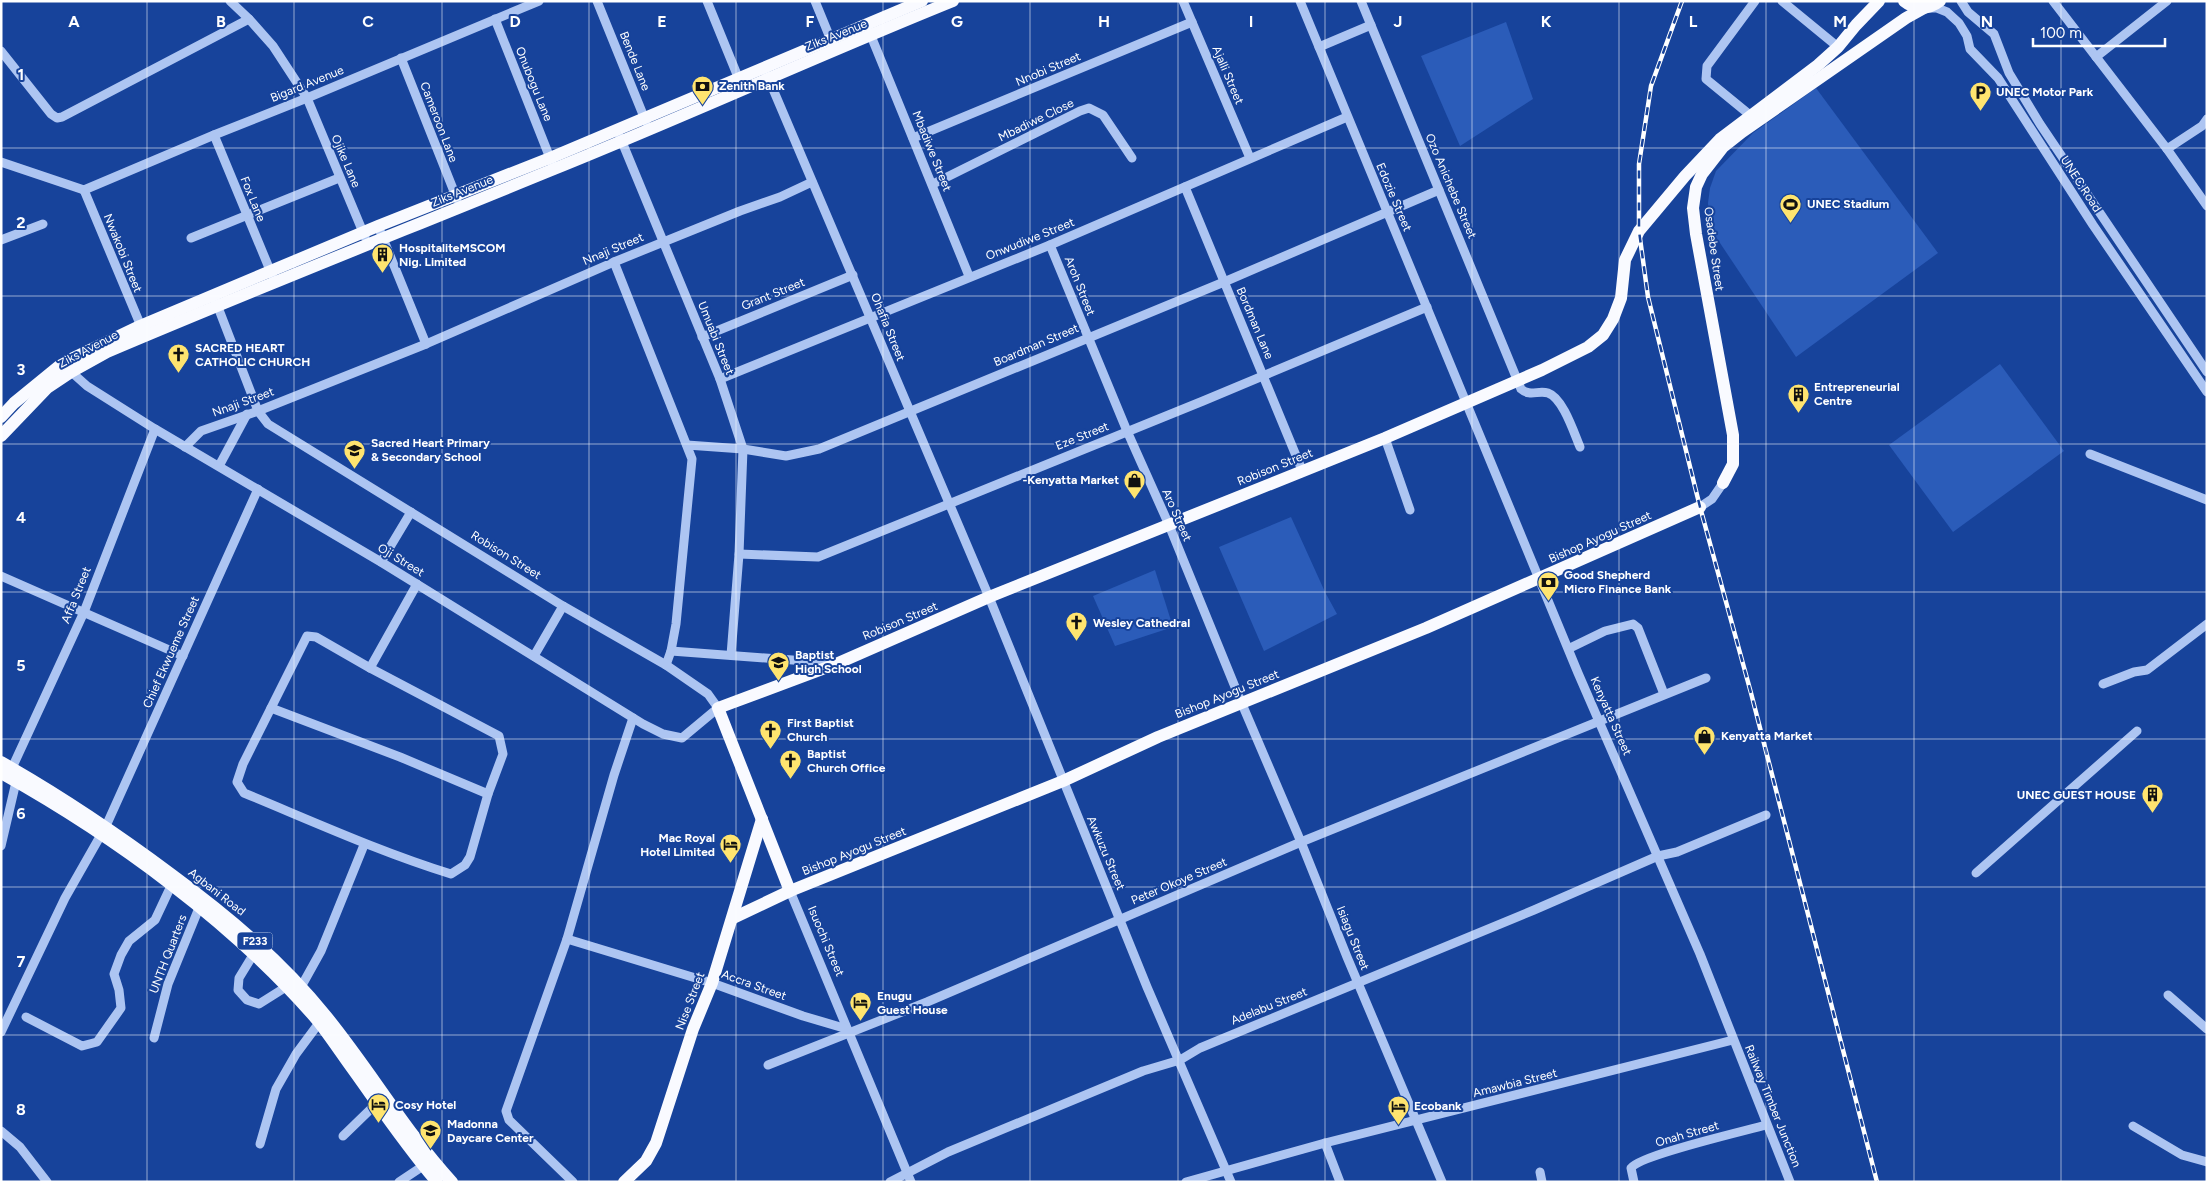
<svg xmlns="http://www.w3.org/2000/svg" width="2208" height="1183" font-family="Figtree,sans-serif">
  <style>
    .green { fill: #2b5cb9 }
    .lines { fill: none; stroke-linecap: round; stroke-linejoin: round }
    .minor { stroke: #adc5f2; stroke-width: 9 }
    .major { stroke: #f9faff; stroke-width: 12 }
    .rail-casing { stroke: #fff; stroke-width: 4.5 }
    .rail { stroke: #17439b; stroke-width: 2.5; stroke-dasharray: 8; stroke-linecap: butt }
    .grid { fill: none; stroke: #fff; stroke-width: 1; stroke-opacity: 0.55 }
    .labels { text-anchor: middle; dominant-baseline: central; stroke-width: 4; stroke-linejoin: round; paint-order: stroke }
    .shield { fill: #17439b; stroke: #b9c7e1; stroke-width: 1 }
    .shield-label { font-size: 11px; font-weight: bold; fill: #fff }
    .street-label { font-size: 12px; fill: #fff; stroke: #17439b }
    .poi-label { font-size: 12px; font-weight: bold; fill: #fff; stroke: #17439b; text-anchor: start }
    .grid-label { font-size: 16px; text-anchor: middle; font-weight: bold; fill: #fff; stroke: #17439b; stroke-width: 4; stroke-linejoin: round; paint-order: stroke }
  </style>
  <rect width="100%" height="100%" fill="#17439b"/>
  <g class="green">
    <path d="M1506,22L1533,99L1460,146L1421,56Z"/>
    <path d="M1816,88L1938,253L1796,357L1710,228L1708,203L1710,188L1716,171L1753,133Z"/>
    <path d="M2000,364L2064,451L1953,532L1889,445Z"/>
    <path d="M1291,517L1325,592L1337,614L1264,651L1219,547Z"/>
    <path d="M1155,570L1173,627L1115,646L1093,596Z"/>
  </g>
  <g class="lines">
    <g class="minor">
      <path d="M230,1L249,19L273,46L307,98L365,237"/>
      <path d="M597,1L646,122"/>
      <path d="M707,1L738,77"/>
      <path d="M815,1L833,45"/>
      <path d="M1183,1L1250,158"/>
      <path d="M1300,1L1578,673L1700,954L1790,1182"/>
      <path d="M1361,1L1521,389C1530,397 1538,390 1548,393C1563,398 1574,433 1580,447"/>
      <path d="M1782,1L1838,47"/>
      <path d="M1961,1L1968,12L1994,34L2009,73L2040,124L2207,372"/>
      <path d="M2053,1L2167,149L2207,206"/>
      <path d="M1929,8H1937L1947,12L1959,23L1967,36L1970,49L1998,78L2093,225L2207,392"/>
      <path d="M495,19L552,163"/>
      <path d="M869,31L969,276"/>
      <path d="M1319,47L1371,25"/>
      <path d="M1,51L51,114L57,118L62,117L249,19"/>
      <path d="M2096,57L2167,1"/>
      <path d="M401,58L457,199"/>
      <path d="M767,75L989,597L1147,987L1231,1182"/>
      <path d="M1750,115L1706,79L1707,66L1755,1"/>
      <path d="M214,135L272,275"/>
      <path d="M620,137L720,379L743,449L739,554L731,655"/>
      <path d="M913,138L1192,22"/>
      <path d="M2167,149L2202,126L2207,119"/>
      <path d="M1,162L84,190"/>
      <path d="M933,184L1080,111L1089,108L1103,115L1132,158"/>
      <path d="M1185,187L1302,470"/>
      <path d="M84,190L214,135L307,98L539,1"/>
      <path d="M84,190L143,331"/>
      <path d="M378,226L426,344"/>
      <path d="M191,238L339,178"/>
      <path d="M1,240L43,224"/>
      <path d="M1050,245L1127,431L1169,525L1242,704L1301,842L1347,957L1442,1182"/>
      <path d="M614,262L692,459L676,624L671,651L666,665"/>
      <path d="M702,337L853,275"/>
      <path d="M68,369L87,386L155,429L381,562L643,724L663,734L682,738L718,708L708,694L666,665L563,606L268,424L258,411L216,302"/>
      <path d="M720,379L1050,245L1347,117"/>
      <path d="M1385,438L1410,510"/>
      <path d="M687,445L743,449L786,456L819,449L1224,282L1439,190"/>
      <path d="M185,447L201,431L258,411L426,344L614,262L740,211L780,197L812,182"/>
      <path d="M2090,454L2207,500"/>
      <path d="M219,466L247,414"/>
      <path d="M1700,507L1712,499L1723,483"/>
      <path d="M739,554L818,557L1203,401L1427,307"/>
      <path d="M381,562L411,512"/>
      <path d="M1,576L183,656"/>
      <path d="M307,636L316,637L370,668L499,736L503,754L488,794L470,857L465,865L451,874C380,852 312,821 244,793L237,782L243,764Z"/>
      <path d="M1570,648L1605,631L1633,624L1638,628L1664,694"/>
      <path d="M671,651L833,663"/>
      <path d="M534,656L563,606"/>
      <path d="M370,668L417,584"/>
      <path d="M2103,684L2134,672L2147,670L2207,624"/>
      <path d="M271,708L400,757L488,794"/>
      <path d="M12,768L84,612L155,429"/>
      <path d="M1,846L16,782"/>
      <path d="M1976,873L2137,731"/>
      <path d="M790,891L911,1182"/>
      <path d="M567,939L712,983L803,1016L847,1029"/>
      <path d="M253,955L239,978L238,990L247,1000L259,1004L286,987"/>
      <path d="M301,987L321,951L364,845"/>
      <path d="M2168,995L2207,1029"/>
      <path d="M26,1017L82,1046L97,1042L121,1008L119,990L114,974L121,955L129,941L155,920L171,886"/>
      <path d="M1,1032L65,898L106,826L258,489"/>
      <path d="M154,1038L168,984L199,908"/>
      <path d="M768,1065L927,1002L1301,842L1706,678"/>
      <path d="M2133,1126L2182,1155L2207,1162"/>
      <path d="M1,1131L20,1147L47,1182"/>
      <path d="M343,1136L377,1103"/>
      <path d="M1325,1143L1340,1182"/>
      <path d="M260,1144L276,1089L296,1054L319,1023"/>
      <path d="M1540,1172L1542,1182"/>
      <path d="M399,1182L423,1166"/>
      <path d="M573,1182L509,1120L506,1111L567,939L614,775L633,718"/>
      <path d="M890,1182L948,1152L1143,1071L1180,1060L1200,1048L1534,910L1658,856L1677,852L1766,815"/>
      <path d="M1186,1182L1325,1143L1733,1040"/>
      <path d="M1634,1182L1631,1168C1640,1155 1745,1131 1766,1125"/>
    </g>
    <g class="major">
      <path d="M1904,1C1915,10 1928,10 1940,1"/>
      <path d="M1,417L14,403L63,363L140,326L378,226L550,158L922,1"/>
      <path d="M1,436L47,388L71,372L107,352C255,289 405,230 554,169C688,115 819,55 953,1"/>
      <path d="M1723,483L1733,464V435L1696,234L1693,208L1696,187L1702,174L1723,147L1742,132L1906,18L1924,8"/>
      <path d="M1,762C61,796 116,833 171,874C228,916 282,961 326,1016C370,1070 405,1131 452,1182"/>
      <path d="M1,773C114,836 234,923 318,1021C329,1035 339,1050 349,1064C378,1104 405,1145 437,1182"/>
      <path d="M790,891L718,708L836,664L989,597L1385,438L1542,370L1588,347L1603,335L1613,319L1621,298L1625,260L1639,231L1685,176L1720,139L1818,65L1838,47L1856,25L1879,1"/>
      <path d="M733,918L790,891L1063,781L1158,737L1426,628L1700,507"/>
      <path d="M624,1182L646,1161L656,1143L693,1029L712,983L762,819"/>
    </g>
    <defs>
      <path id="rail" d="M1682,1L1651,86L1639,164V231L1648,297L1700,507L1751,693L1877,1182"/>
    </defs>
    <use href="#rail" class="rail-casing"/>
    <use href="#rail" class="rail"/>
  </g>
  <path class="grid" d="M147,1V1182M294,1V1182M442,1V1182M589,1V1182M736,1V1182M883,1V1182M1030,1V1182M1178,1V1182M1325,1V1182M1472,1V1182M1619,1V1182M1766,1V1182M1914,1V1182M2061,1V1182M1,148H2207M1,296H2207M1,444H2207M1,592H2207M1,739H2207M1,887H2207M1,1035H2207"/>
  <defs>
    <symbol id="bank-pin" viewBox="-11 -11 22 30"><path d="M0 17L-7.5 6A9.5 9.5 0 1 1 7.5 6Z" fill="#ffe46f" stroke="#17439b"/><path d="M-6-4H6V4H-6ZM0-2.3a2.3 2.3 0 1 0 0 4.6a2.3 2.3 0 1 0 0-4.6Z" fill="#111"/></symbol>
    <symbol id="parking-pin" viewBox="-11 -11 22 30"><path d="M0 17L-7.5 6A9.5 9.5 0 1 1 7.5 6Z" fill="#ffe46f" stroke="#17439b"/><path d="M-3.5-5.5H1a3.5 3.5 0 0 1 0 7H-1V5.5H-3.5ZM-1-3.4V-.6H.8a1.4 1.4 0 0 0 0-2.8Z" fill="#111"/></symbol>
    <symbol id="stadium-pin" viewBox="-11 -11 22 30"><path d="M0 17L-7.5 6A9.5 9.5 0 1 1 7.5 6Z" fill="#ffe46f" stroke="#17439b"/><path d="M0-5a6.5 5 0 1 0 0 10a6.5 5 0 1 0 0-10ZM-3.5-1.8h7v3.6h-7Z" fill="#111"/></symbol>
    <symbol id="building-pin" viewBox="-11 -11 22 30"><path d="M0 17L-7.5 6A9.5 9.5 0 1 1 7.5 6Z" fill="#ffe46f" stroke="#17439b"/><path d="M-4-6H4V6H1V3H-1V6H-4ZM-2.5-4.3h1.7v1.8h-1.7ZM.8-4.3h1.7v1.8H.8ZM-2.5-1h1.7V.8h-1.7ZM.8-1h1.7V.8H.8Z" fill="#111"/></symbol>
    <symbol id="church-pin" viewBox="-11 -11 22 30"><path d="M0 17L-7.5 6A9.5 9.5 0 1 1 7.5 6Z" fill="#ffe46f" stroke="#17439b"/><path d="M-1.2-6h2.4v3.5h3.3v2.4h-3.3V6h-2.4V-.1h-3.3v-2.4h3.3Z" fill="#111"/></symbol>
    <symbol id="school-pin" viewBox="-11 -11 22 30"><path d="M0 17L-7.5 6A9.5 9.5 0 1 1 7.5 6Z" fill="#ffe46f" stroke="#17439b"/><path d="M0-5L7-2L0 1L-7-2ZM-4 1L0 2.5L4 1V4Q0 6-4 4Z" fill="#111"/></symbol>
    <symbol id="shop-pin" viewBox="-11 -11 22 30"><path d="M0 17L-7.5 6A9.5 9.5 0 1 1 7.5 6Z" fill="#ffe46f" stroke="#17439b"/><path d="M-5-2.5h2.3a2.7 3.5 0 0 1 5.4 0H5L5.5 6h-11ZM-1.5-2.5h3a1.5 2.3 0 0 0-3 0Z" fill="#111"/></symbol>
    <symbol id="hotel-pin" viewBox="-11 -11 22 30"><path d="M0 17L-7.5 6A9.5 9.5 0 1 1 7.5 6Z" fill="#ffe46f" stroke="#17439b"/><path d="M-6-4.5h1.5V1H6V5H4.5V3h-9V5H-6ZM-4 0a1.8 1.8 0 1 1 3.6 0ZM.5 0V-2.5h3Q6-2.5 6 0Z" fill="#111"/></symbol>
  </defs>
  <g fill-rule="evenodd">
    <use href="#bank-pin" x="690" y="74" width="25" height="34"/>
    <use href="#parking-pin" x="1968" y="80" width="25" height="34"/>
    <use href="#stadium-pin" x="1778" y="192" width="25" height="34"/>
    <use href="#building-pin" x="370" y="242" width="25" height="34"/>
    <use href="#church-pin" x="166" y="342" width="25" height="34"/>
    <use href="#building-pin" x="1786" y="382" width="25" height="34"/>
    <use href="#school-pin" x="342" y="438" width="25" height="34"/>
    <use href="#shop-pin" x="1122" y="468" width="25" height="34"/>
    <use href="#bank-pin" x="1536" y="570" width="25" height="34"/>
    <use href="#church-pin" x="1064" y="610" width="25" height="34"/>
    <use href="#school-pin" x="766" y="650" width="25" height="34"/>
    <use href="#church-pin" x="758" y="718" width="25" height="34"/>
    <use href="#shop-pin" x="1692" y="724" width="25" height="34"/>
    <use href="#church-pin" x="778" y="748" width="25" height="34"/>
    <use href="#building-pin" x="2140" y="782" width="25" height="34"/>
    <use href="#hotel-pin" x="718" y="832" width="25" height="34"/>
    <use href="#hotel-pin" x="848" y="990" width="25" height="34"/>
    <use href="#hotel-pin" x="366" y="1092" width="25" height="34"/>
    <use href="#hotel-pin" x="1386" y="1094" width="25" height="34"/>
    <use href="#school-pin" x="418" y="1118" width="25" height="34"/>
  </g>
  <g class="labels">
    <rect class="shield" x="237.5" y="932.5" width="35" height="17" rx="4"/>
    <g class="shield-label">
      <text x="255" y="941">F233</text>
    </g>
    <g class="street-label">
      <text transform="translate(836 35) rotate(-22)">Ziks Avenue</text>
      <text transform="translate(635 61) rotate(68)">Bende Lane</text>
      <text transform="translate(1048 69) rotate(-23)">Nnobi Street</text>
      <text transform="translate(1228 75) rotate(67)">Ajalli Street</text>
      <text transform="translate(307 84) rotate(-22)">Bigard Avenue</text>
      <text transform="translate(534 84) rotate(68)">Onubogu Lane</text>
      <text transform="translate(1036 120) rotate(-26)">Mbadiwe Close</text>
      <text transform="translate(439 122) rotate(69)">Cameroon Lane</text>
      <text transform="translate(932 151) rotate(68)">Mbadiwe Street</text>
      <text transform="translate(346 161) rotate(67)">Ojike Lane</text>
      <text transform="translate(2081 184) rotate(57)">UNEC Road</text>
      <text transform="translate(1451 186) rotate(67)">Ozo Anichebe Street</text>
      <text transform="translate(462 191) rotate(-22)">Ziks Avenue</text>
      <text transform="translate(1394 197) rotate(67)">Edozie Street</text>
      <text transform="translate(253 199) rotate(68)">Fox Lane</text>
      <text transform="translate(1030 239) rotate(-22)">Onwudiwe Street</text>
      <text transform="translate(613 249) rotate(-23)">Nnaji Street</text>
      <text transform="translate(1714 249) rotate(82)">Osadebe Street</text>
      <text transform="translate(123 253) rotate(68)">Nwakobi Street</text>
      <text transform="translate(1080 286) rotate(68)">Aroh Street</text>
      <text transform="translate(773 294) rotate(-22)">Grant Street</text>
      <text transform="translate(1255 323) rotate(67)">Bordman Lane</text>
      <text transform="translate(888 327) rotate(68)">Ohafia Street</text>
      <text transform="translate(716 338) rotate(68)">Umuabi Street</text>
      <text transform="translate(1036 345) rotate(-23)">Boardman Street</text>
      <text transform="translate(88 349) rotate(-28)">Ziks Avenue</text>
      <text transform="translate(243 402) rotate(-20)">Nnaji Street</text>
      <text transform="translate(1082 436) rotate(-22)">Eze Street</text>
      <text transform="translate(1275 467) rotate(-22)">Robison Street</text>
      <text transform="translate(1177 515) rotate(66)">Aro Street</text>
      <text transform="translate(1600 537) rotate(-24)">Bishop Ayogu Street</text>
      <text transform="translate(506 555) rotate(32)">Robison Street</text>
      <text transform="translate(401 560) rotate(31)">Oji Street</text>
      <text transform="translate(76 595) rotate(-68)">Affa Street</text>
      <text transform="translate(900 621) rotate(-23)">Robison Street</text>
      <text transform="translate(171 652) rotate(-66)">Chief Ekwueme Street</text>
      <text transform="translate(1227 694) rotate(-22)">Bishop Ayogu Street</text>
      <text transform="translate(1611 716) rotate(66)">Kenyatta Street</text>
      <text transform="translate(854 851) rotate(-22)">Bishop Ayogu Street</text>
      <text transform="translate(1106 853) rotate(67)">Awkuzu Street</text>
      <text transform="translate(1179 881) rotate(-23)">Peter Okoye Street</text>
      <text transform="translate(217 892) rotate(38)">Agbani Road</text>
      <text transform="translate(1353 938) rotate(68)">Isiagu Street</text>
      <text transform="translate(826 941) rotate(67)">Isuochi Street</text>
      <text transform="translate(168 954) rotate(-69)">UNTH Quarters</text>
      <text transform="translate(754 985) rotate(20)">Accra Street</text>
      <text transform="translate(690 1001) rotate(-69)">Nise Street</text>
      <text transform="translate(1269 1006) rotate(-22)">Adelabu Street</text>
      <text transform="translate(1515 1083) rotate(-14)">Amawbia Street</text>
      <text transform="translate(1773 1106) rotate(68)">Railway Timber Junction</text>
      <text transform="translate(1687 1134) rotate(-16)">Onah Street</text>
    </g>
    <g class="poi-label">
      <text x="719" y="86">Zenith Bank</text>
      <text x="1996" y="92">UNEC Motor Park</text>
      <text x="1807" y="204">UNEC Stadium</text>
      <text x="399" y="248">HospitaliteMSCOM<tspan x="399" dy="14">Nig. Limited</tspan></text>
      <text x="195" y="348">SACRED HEART<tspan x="195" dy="14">CATHOLIC CHURCH</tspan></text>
      <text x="1814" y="387">Entrepreneurial<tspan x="1814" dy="14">Centre</tspan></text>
      <text x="371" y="443">Sacred Heart Primary<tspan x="371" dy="14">&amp; Secondary School</tspan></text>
      <text x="1119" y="480" text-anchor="end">-Kenyatta Market</text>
      <text x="1564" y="575">Good Shepherd<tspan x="1564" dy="14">Micro Finance Bank</tspan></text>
      <text x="1093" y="623">Wesley Cathedral</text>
      <text x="795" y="655">Baptist<tspan x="795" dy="14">High School</tspan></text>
      <text x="787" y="723">First Baptist<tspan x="787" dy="14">Church</tspan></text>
      <text x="1721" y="736">Kenyatta Market</text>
      <text x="807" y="754">Baptist<tspan x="807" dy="14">Church Office</tspan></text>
      <text x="2136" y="795" text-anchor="end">UNEC GUEST HOUSE</text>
      <text x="715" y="838" text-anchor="end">Mac Royal<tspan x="715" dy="14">Hotel Limited</tspan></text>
      <text x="877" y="996">Enugu<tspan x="877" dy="14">Guest House</tspan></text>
      <text x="395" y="1105">Cosy Hotel</text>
      <text x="1414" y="1106">Ecobank</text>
      <text x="447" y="1124">Madonna<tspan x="447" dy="14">Daycare Center</tspan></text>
    </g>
  </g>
  <g class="grid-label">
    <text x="74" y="27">A</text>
    <text x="221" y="27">B</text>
    <text x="368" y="27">C</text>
    <text x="515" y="27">D</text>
    <text x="662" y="27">E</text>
    <text x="810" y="27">F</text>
    <text x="957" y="27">G</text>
    <text x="1104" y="27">H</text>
    <text x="1251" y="27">I</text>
    <text x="1398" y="27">J</text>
    <text x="1546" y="27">K</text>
    <text x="1693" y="27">L</text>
    <text x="1840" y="27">M</text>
    <text x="1987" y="27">N</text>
    <text x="21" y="80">1</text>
    <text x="21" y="228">2</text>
    <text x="21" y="375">3</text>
    <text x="21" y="523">4</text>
    <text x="21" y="671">5</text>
    <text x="21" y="819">6</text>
    <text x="21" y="967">7</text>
    <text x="21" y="1115">8</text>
  </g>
  <rect width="2208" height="1183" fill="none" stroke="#ffffff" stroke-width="5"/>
  <path d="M2033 38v8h132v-8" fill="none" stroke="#ffffff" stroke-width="2.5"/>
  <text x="2040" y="38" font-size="15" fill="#ffffff" stroke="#17439b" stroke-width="4" paint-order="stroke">100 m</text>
</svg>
